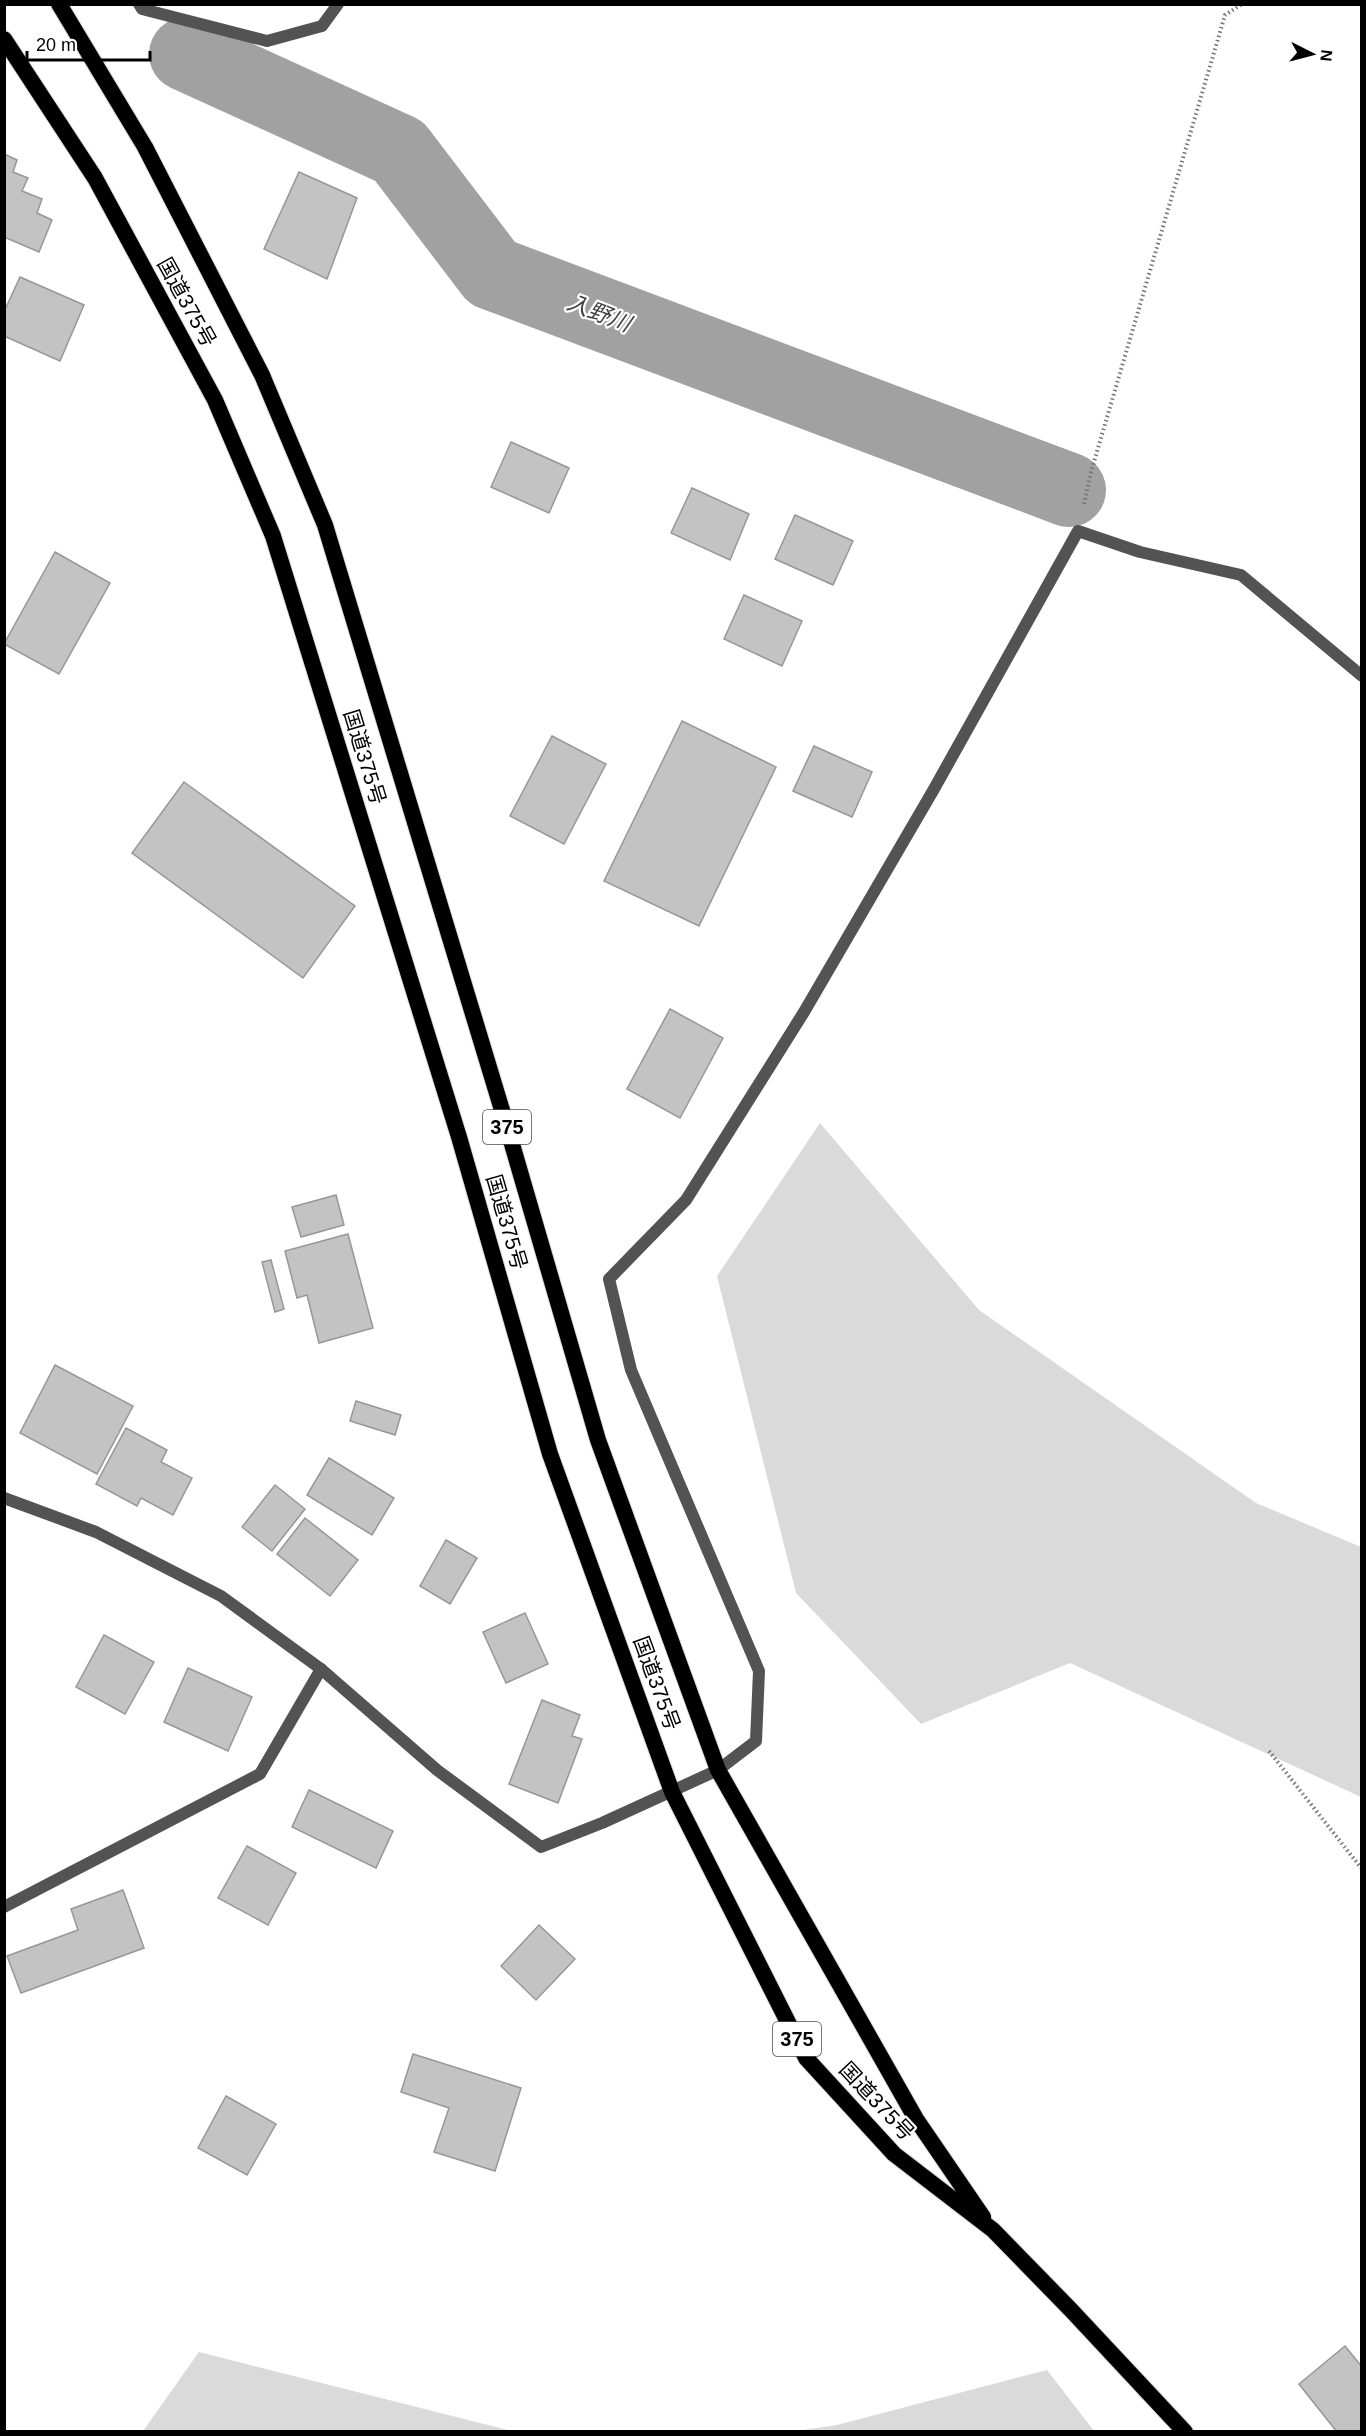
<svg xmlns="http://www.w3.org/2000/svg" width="1366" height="2436" font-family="Arial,'Noto Sans JP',sans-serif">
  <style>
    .green { fill: #dadada }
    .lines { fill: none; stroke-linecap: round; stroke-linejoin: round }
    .river { stroke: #a1a1a1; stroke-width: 74 }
    .building { fill: #c3c3c3; stroke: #979797; stroke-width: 1.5 }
    .trunk-casing { stroke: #dbdbdb; stroke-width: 18 }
    .path { stroke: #757575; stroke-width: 4; stroke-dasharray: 1.5 3; stroke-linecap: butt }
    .minor { stroke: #535353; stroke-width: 12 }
    .tertiary { stroke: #535353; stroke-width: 12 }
    .trunk { stroke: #000; stroke-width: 16 }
    .labels { text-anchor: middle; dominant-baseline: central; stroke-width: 4.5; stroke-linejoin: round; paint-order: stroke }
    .shield { fill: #fff; stroke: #4c4c4c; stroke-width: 1.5 }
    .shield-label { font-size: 20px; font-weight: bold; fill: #000 }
    .street-label { font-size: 21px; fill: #000; stroke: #fff }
    .water-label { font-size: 22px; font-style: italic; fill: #424242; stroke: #fff }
  </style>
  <rect width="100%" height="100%" fill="#fff"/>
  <g class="green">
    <path d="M820,1123L979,1310L1256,1503L1361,1547V1797L1070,1663L921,1724L796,1593L717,1276Z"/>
    <path d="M199,2352L512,2431H143Z"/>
    <path d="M1047,2370L1094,2431H796L837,2425Z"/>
  </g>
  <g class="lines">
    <path class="river" d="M186,54L399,151L492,273L1069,490"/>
  </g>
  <g class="building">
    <path d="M4,154L17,160L13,172L28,178L22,191L42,199L37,213L52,220L39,252L4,237Z"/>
    <path d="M299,172L357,198L327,279L264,249Z"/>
    <path d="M20,277L84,305L60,361L4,336V312Z"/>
    <path d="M511,442L569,468L549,513L491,487Z"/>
    <path d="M692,488L749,514L730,560L671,533Z"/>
    <path d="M795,515L853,541L833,585L775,559Z"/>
    <path d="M55,552L110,583L59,674L4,644Z"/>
    <path d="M744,595L802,621L782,666L724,639Z"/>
    <path d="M682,721L776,767L699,926L604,881Z"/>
    <path d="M552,736L606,764L564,844L510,816Z"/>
    <path d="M814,746L872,772L852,817L793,791Z"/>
    <path d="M184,782L355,906L303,978L132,853Z"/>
    <path d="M670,1009L723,1038L680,1118L627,1089Z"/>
    <path d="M336,1195L344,1225L301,1237L292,1207Z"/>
    <path d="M348,1234L373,1328L319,1343L307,1295L297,1298L285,1251Z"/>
    <path d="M271,1260L284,1309L275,1312L262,1262Z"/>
    <path d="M55,1365L133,1406L97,1474L20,1433Z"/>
    <path d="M356,1401L401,1415L395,1435L350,1421Z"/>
    <path d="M126,1428L167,1450L161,1462L192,1478L173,1515L141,1498L137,1506L96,1484Z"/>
    <path d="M329,1458L394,1498L372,1535L307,1495Z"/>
    <path d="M275,1485L305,1509L272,1551L242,1527Z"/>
    <path d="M305,1518L358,1560L330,1596L277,1554Z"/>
    <path d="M446,1540L477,1558L450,1604L420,1586Z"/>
    <path d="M525,1613L548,1664L506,1683L483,1632Z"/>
    <path d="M104,1635L154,1662L125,1714L76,1687Z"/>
    <path d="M188,1668L252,1697L228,1751L164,1722Z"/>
    <path d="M542,1700L580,1715L572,1736L582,1739L558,1803L509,1784Z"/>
    <path d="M309,1790L393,1831L376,1868L292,1827Z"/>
    <path d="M247,1846L296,1873L268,1925L218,1898Z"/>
    <path d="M123,1890L144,1948L21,1993L7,1956L78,1930L71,1909Z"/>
    <path d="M539,1925L575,1959L536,2000L501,1966Z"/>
    <path d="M413,2054L521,2088L495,2171L434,2152L449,2108L401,2092Z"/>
    <path d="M226,2096L276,2124L247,2175L198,2148Z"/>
    <path d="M1345,2346L1362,2367V2432H1337L1299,2384Z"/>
  </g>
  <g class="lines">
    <defs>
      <g id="trunk">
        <path d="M59,4L145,147L262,375L325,525L505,1120L598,1440L718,1770L916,2119L983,2217"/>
        <path d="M4,39L95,178L215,400L273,536L459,1137L550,1454L672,1792L806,2058L894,2154L993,2230L1071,2310L1185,2432"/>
      </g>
    </defs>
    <use href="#trunk" class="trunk-casing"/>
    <g class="path">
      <path d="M1084,504L1091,472L1225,15L1242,4"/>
      <path d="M1269,1751L1362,1869"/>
    </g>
    <g class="minor">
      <path d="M139,4L142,9L267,41L322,26L338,4"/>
      <path d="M718,1770L756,1741L759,1671L631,1370L609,1279L686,1200L804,1012L934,789L1078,531L1140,552L1241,575L1362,676"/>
      <path d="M4,1907L260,1774L321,1669"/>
    </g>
    <path class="tertiary" d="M4,1498L96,1532L221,1596L321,1669L437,1770L541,1847L602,1823L718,1770"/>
    <use href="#trunk" class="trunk"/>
  </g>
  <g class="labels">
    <g class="shield">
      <rect x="483" y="1110" width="48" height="34" rx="4.5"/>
      <rect x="773" y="2022" width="48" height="34" rx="4.5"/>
    </g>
    <g class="shield-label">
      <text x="507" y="1127">375</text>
      <text x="797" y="2039">375</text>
    </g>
    <g class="street-label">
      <text transform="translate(187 302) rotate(61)">国道375号</text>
      <text transform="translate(365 757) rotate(73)">国道375号</text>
      <text transform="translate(507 1222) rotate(74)">国道375号</text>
      <text transform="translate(657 1683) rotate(70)">国道375号</text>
      <text transform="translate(877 2101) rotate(47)">国道375号</text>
    </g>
    <g class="water-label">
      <text transform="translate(599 313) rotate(21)">入野川</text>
    </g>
  </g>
  <rect width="1366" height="2436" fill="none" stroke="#000000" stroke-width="12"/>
  <g transform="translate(1312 54) rotate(96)" stroke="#ffffff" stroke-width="4.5" paint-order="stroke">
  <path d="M0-4.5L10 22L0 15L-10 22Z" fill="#000000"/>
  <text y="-9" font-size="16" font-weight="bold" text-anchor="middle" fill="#000000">N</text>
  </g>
  <path d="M27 51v9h123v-9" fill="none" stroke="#000000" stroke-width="3"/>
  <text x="36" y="51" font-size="18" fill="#000000" stroke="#ffffff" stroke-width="4.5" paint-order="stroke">20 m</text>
</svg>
